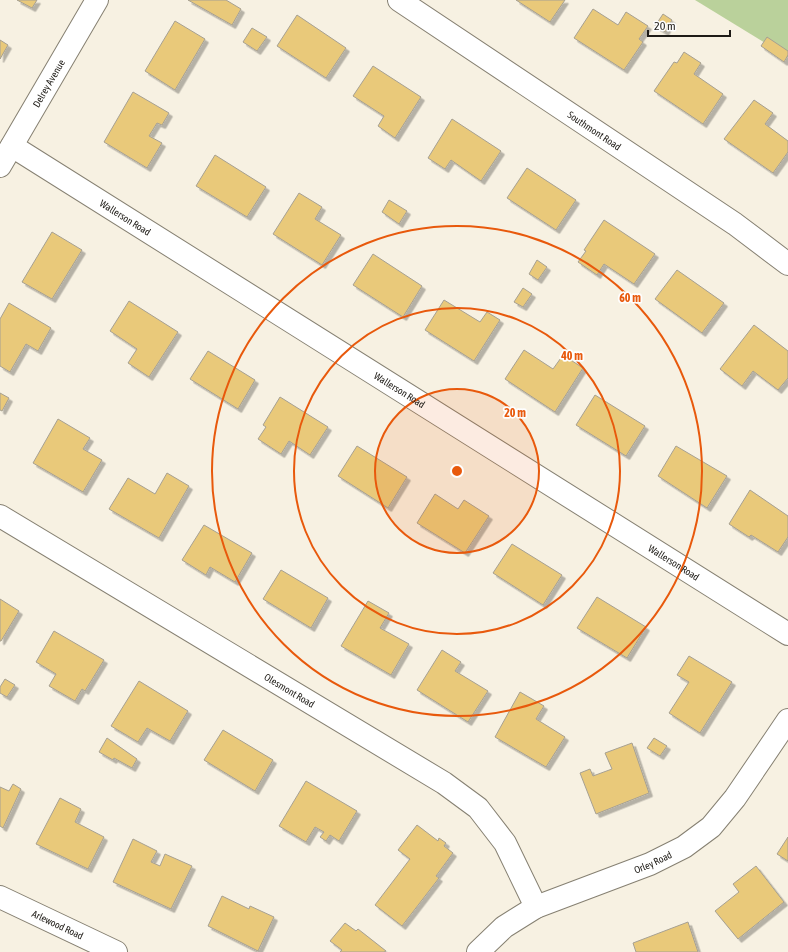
<svg xmlns="http://www.w3.org/2000/svg" width="788" height="952" font-family="'Asap Condensed',sans-serif">
  <style>
    .pitch { fill: #bad19b }
    .building { fill: #e9c97a; stroke: #a6a092; filter: url(#shadow) }
    .lines { fill: none; stroke-linecap: round; stroke-linejoin: round }
    .minor-casing { stroke: #868072; stroke-width: 24 }
    .minor { stroke: #fff; stroke-width: 22 }
    .ring { fill: none; stroke: #e8590c; stroke-width: 2 }
    .labels { text-anchor: middle; dominant-baseline: central; stroke-width: 3.5; stroke-linejoin: round; paint-order: stroke }
    .street-label { font-size: 10px; fill: #1e1b16; stroke: #fefefe }
    .centre { fill: #e8590c; stroke: #fefefe; stroke-width: 2 }
    .ring-label { font-size: 12px; text-anchor: middle; font-weight: bold; fill: #e8590c; stroke: #fefefe; stroke-width: 3.5; stroke-linejoin: round; paint-order: stroke }
  </style>
  <defs>
    <filter id="shadow"><feDropShadow dx="3.5" dy="3.5" stdDeviation="0" flood-color="#0004"/></filter>
  </defs>
  <rect width="100%" height="100%" fill="#f7f1e2"/>
  <path class="pitch" d="M695,0H788V57Z"/>
  <g class="building">
    <path d="M17,0H37L32,8Z"/>
    <path d="M188,0H226L241,9L232,25Z"/>
    <path d="M516,0H565L550,22Z"/>
    <path d="M593,9L618,25L626,12L648,26L639,39L643,42L624,70L574,38Z"/>
    <path d="M663,14L672,20L665,32L655,26Z"/>
    <path d="M297,15L346,48L326,78L277,46Z"/>
    <path d="M175,21L205,39L175,90L145,71Z"/>
    <path d="M252,28L267,37L257,51L243,42Z"/>
    <path d="M767,37L788,51V55L784,62L761,46Z"/>
    <path d="M0,40L8,45L0,59Z"/>
    <path d="M684,52L701,63L694,74L723,94L703,124L654,91L674,62L677,63Z"/>
    <path d="M373,66L421,97L395,138L378,126L384,116L353,96Z"/>
    <path d="M133,92L169,113L162,125L157,123L149,136L162,143L147,168L104,142Z"/>
    <path d="M754,100L773,113L765,124L788,141V152L773,173L724,139Z"/>
    <path d="M452,119L501,151L481,181L451,160L445,169L428,158Z"/>
    <path d="M215,155L266,187L247,217L196,186Z"/>
    <path d="M527,168L576,200L556,230L507,198Z"/>
    <path d="M299,193L322,207L315,219L341,235L322,265L273,234Z"/>
    <path d="M389,200L407,211L399,224L382,212Z"/>
    <path d="M604,220L655,254L634,284L604,264L597,275L578,262L586,251L584,250Z"/>
    <path d="M52,232L82,250L52,299L22,282Z"/>
    <path d="M373,254L422,286L403,317L353,285Z"/>
    <path d="M537,260L547,267L538,280L529,274Z"/>
    <path d="M677,270L724,303L702,333L655,299Z"/>
    <path d="M523,288L532,294L523,307L514,302Z"/>
    <path d="M444,300L480,322L487,312L500,320L474,361L425,330Z"/>
    <path d="M129,301L178,332L149,377L128,363L137,349L110,331Z"/>
    <path d="M9,303L51,328L38,351L26,344L10,372L0,366V319Z"/>
    <path d="M754,325L788,351V378L778,390L753,371L742,386L720,369Z"/>
    <path d="M524,350L553,369L563,355L583,368L555,412L505,379Z"/>
    <path d="M208,351L255,380L238,409L190,379Z"/>
    <path d="M0,393L9,398L2,411L0,410Z"/>
    <path d="M595,395L645,426L626,456L576,425Z"/>
    <path d="M280,397L328,427L310,455L289,441L281,454L258,439L266,427L263,425Z"/>
    <path d="M58,419L90,438L83,449L102,460L83,492L33,463Z"/>
    <path d="M357,446L407,477L388,508L338,476Z"/>
    <path d="M676,446L727,476L707,508L658,476Z"/>
    <path d="M167,473L189,486L159,538L109,509L128,478L155,494Z"/>
    <path d="M750,490L788,516V537L778,552L751,535L749,537L729,524Z"/>
    <path d="M435,494L458,509L464,500L489,516L465,553L417,523Z"/>
    <path d="M204,525L252,553L235,582L210,567L206,575L182,560Z"/>
    <path d="M512,544L562,575L543,605L493,573Z"/>
    <path d="M281,570L328,598L311,628L263,599Z"/>
    <path d="M597,597L646,627L627,658L577,628Z"/>
    <path d="M0,599L19,611L1,641H0Z"/>
    <path d="M368,601L389,613L380,628L409,644L391,675L341,646Z"/>
    <path d="M54,631L104,660L85,691L82,689L75,701L49,686L56,674L36,662Z"/>
    <path d="M442,650L461,662L455,671L488,691L468,722L417,690Z"/>
    <path d="M689,656L732,682L700,733L669,713L689,682L677,675Z"/>
    <path d="M5,679L15,685L7,697L0,693V687Z"/>
    <path d="M139,681L188,711L170,741L147,728L138,742L111,726Z"/>
    <path d="M520,692L544,706L536,719L565,737L546,767L495,737Z"/>
    <path d="M223,730L273,760L255,791L204,760Z"/>
    <path d="M107,738L137,759L132,768L114,758L113,760L99,752Z"/>
    <path d="M654,738L667,746L660,756L647,748Z"/>
    <path d="M632,743L649,793L596,814L580,773L590,769L593,776L612,769L605,753Z"/>
    <path d="M306,781L357,811L339,841L330,835L326,841L320,837L324,832L315,827L306,842L279,826Z"/>
    <path d="M13,784L21,789L3,828L0,826V787L9,791Z"/>
    <path d="M60,798L81,809L75,822L104,837L88,869L36,844Z"/>
    <path d="M417,825L438,841L439,838L446,843L444,846L453,853L436,876L439,878L402,926L375,905L410,859L398,850Z"/>
    <path d="M788,837V861L777,854Z"/>
    <path d="M133,839L157,851L151,862L160,866L165,854L192,866L171,909L113,882Z"/>
    <path d="M756,866L784,902L738,939L715,911L739,892L733,884Z"/>
    <path d="M222,896L249,909L250,906L274,917L258,951L208,926Z"/>
    <path d="M688,922L698,952H636L633,943Z"/>
    <path d="M345,923L356,931L358,929L386,951L384,952H340L342,950L330,941Z"/>
  </g>
  <g class="lines">
    <defs>
      <g id="minor">
        <path id="s1" d="M399,0L735,224L788,264"/>
        <path id="s2" d="M12,146L788,634"/>
        <path id="s3" d="M0,166L97,0"/>
        <path id="s4" d="M0,516L444,783L478,808L505,843L536,907"/>
        <path id="s5" d="M0,897L116,952"/>
        <path id="s6" d="M478,952L504,927L536,907L650,864L684,847L711,827L735,798L788,720"/>
      </g>
    </defs>
    <use href="#minor" class="minor-casing"/>
    <use href="#minor" class="minor"/>
  </g>
  <circle cx="457" cy="471" r="82" fill="#e8590c" fill-opacity=".12"/>
  <g class="ring">
    <circle cx="457" cy="471" r="82"/>
    <circle cx="457" cy="471" r="163"/>
    <circle cx="457" cy="471" r="245"/>
  </g>
  <g class="labels">
    <g class="street-label">
      <text stroke="none"><textPath href="#s3" startOffset="96">Delrey Avenue</textPath></text>
      <text stroke="none"><textPath href="#s1" startOffset="235">Southmont Road</textPath></text>
      <text stroke="none"><textPath href="#s2" startOffset="134">Wallerson Road</textPath></text>
      <text stroke="none"><textPath href="#s2" startOffset="458">Wallerson Road</textPath></text>
      <text stroke="none"><textPath href="#s2" startOffset="782">Wallerson Road</textPath></text>
      <text stroke="none"><textPath href="#s4" startOffset="338">Olesmont Road</textPath></text>
      <text stroke="none"><textPath href="#s6" startOffset="199">Orley Road</textPath></text>
      <text stroke="none"><textPath href="#s5" startOffset="64">Arlewood Road</textPath></text>
    </g>
  </g>
  <circle cx="457" cy="471" r="6" class="centre"/>
  <g class="ring-label">
    <text x="630" y="302">60 m</text>
    <text x="572" y="360">40 m</text>
    <text x="515" y="417">20 m</text>
  </g>
  <path d="M648 30v6h82v-6" fill="none" stroke="#1e1b16" stroke-width="2"/>
  <text x="654" y="30" font-size="12" fill="#1e1b16" stroke="#fefefe" stroke-width="3" paint-order="stroke">20 m</text>
</svg>
